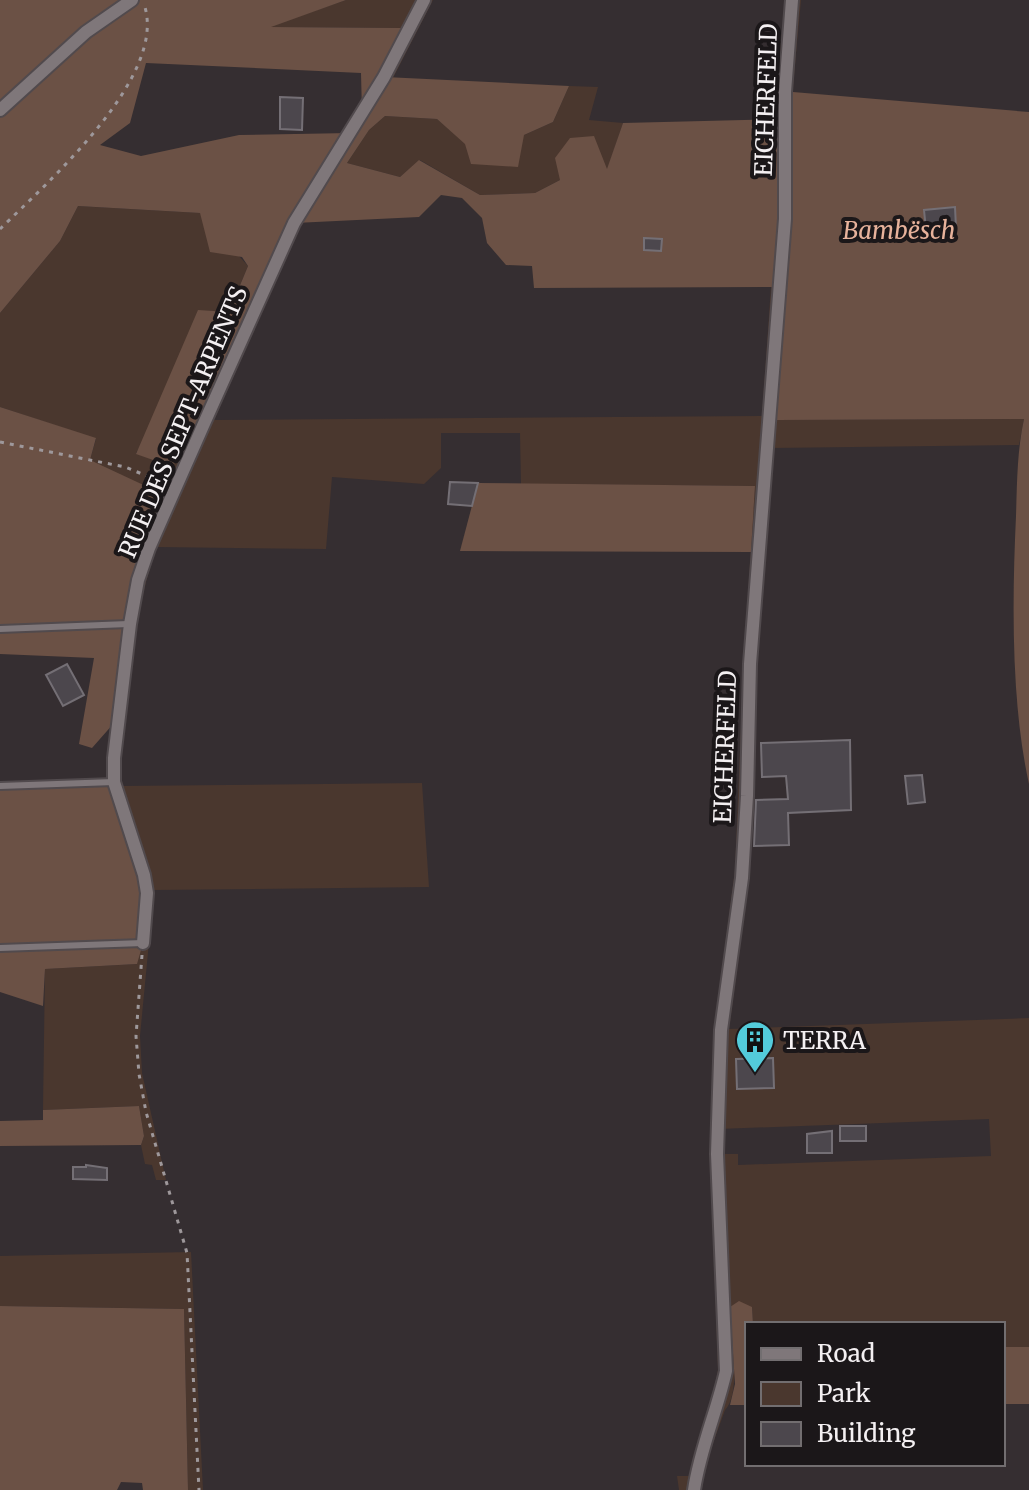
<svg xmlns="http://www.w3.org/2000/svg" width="1029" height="1490" font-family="Merriweather,serif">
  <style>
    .green { fill: #4a372e; fill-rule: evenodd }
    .forest { fill: #6b5145; fill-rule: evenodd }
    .building { fill: #4c474d; stroke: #746f75; stroke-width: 2 }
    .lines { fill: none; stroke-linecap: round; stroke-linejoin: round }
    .lane-casing { stroke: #514a4d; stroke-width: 10 }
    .street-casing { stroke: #514a4d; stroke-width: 16 }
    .path { stroke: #9e989b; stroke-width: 3; stroke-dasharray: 4 6; stroke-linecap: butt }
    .lane { stroke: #7f777a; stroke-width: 6 }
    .street { stroke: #7f777a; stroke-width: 12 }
    .labels { text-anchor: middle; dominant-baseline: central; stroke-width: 8; stroke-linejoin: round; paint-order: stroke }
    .street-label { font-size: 24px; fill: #f4f0f2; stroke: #1b1719 }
    .park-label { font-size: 24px; font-style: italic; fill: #e7b29b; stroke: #1b1719 }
    .poi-label { font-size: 24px; fill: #f4f0f2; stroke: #1b1719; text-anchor: start }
  </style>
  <rect width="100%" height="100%" fill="#352e31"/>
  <g class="green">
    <path d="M346,0H433L393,78L384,77L401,28L268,27Z"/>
    <path d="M786,0H801L790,119H780L779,58Z"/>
    <path d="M569,86L598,87L589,120L623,123L607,171L560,180L535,193L480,195L420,160L400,177L347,163L369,130L385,116L437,119L466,144L524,135L553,122Z"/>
    <path d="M78,206L200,213L248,266L229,312L136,453L170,466L294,223H302L214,420L762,416L771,287H785L775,420L1024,419L1019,445L772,448L755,667L742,878L749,879L729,1029L1029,1018V1347H1003V1324H753L752,1307H730C731,1332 742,1392 725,1410L709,1454L701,1490H679L677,1476H689L711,1405L718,1370L710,1145L714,1030L735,870L744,656L755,486L521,484L520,433H441V468L424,484L332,477L326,549L157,547C140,593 134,639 128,687C124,720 119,752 121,786L422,783L429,887L154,890L140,1036L142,1073L166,1180H156L152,1165L145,1164L141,1145L144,1136L139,1106L43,1110L45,969L137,964L114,783V723L90,460L96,439L0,407V313L60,241ZM989,1119L991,1156L738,1165V1154H718V1129Z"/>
    <path d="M191,1252L203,1490H188L184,1309L0,1306V1256Z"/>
  </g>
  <g class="forest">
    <path d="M0,0H346L271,27L402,28L385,77L569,86L553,122L524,135L518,167L471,164L465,144L437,119L385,116L369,130L347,163L400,177L419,160L480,195L535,193L560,180L555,158L570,138L594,136L607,169L623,123L790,119L793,92L1029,112V784C1011,703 1012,601 1016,516C1017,484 1017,451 1024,419L775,420L784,287L534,288L532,266L506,265L487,243L482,218L462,198L441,195L419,217L295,223L183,458L170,466L136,454L198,310L229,312L248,266L242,257L210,252L200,213L78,206L60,241L0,313ZM146,63L361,73L362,113L350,133L239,135L141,156L100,145L130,123Z"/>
    <path d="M0,407L96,438L90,460L167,496L144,545L114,723L92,748L79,744L94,658L0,654Z"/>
    <path d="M478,483L755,486L751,552L460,551Z"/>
    <path d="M114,782L144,875L143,943L137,964L45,969L43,1006L0,992V786Z"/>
    <path d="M139,1106L144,1136L141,1145L0,1146V1121L43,1120V1110Z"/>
    <path d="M739,1301L752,1307L753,1324H747V1405H730L735,1384L730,1307Z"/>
    <path d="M0,1306L184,1309L188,1490H143L142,1483L121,1482L117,1490H0Z"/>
    <rect x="1003" y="1347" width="26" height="57"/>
  </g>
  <g class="building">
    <path d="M280,97L303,98L302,130L280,129Z"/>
    <path d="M955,207L956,228L926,230L924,210Z"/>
    <path d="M644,238L662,239L661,251L644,250Z"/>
    <path d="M450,482L478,483L472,506L448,504Z"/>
    <path d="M67,664L84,695L63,706L46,675Z"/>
    <path d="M850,740L851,810L788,813L789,845L754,846L756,800L788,799L786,776L762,777L761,743Z"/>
    <path d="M922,775L925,802L908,804L905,776Z"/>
    <path d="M773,1058L774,1088L737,1089L736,1059Z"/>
    <rect x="840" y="1126" width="26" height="15"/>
    <path d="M832,1131V1153H807V1134Z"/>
    <path d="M86,1165L107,1168V1180L73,1179V1167H86Z"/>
  </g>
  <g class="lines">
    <defs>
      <g id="lane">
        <path d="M0,629L128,624"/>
        <path d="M0,786L114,782"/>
        <path d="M0,948L143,943"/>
      </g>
      <g id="street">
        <path d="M0,110L86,32L132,0"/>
        <path d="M143,943L147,893L144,875L114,782V758L130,624L138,580L149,548L206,419L294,223L384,77L424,0"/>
        <path d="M694,1490C700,1449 717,1411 726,1371L717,1154L721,1030L742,878L747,796L750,664L785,219V92L792,0"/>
      </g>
    </defs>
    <use href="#lane" class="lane-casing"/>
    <use href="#street" class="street-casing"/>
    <g class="path">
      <path d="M0,229C47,183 169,76 144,4"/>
      <path d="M0,442L125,467L147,476L164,479"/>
      <path d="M142,955L136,1036L139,1074L146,1112L187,1253L199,1490"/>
    </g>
    <use href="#lane" class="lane"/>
    <use href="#street" class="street"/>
  </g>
  <defs>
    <symbol id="building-pin" viewBox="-11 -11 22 30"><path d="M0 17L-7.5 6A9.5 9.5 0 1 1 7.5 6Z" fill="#53cbda" stroke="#1b1719"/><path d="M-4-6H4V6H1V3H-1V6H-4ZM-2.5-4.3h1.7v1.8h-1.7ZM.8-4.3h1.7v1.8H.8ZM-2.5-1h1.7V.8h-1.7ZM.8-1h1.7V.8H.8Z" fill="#111"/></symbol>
  </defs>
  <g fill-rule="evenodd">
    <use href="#building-pin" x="733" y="1018" width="44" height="60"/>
  </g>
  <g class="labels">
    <g class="street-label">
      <text transform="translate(766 100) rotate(-88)">EICHERFELD</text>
      <text transform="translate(183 422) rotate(-67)">RUE DES SEPT-ARPENTS</text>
      <text transform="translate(725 747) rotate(-88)">EICHERFELD</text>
    </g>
    <g class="park-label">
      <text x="899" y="230">Bambësch</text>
    </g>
    <g class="poi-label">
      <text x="783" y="1040">TERRA</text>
    </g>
  </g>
  <rect x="745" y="1322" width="260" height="144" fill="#1b1719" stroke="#726e70" stroke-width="2"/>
  <rect x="761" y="1348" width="40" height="12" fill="#7f777a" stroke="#726e70" stroke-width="2"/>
  <text x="817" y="1362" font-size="24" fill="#f4f0f2">Road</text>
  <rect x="761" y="1382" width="40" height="24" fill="#4a372e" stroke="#726e70" stroke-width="2"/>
  <text x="817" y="1402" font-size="24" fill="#f4f0f2">Park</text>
  <rect x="761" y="1422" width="40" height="24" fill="#4c474d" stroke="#726e70" stroke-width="2"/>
  <text x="817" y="1442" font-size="24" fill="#f4f0f2">Building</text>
</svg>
